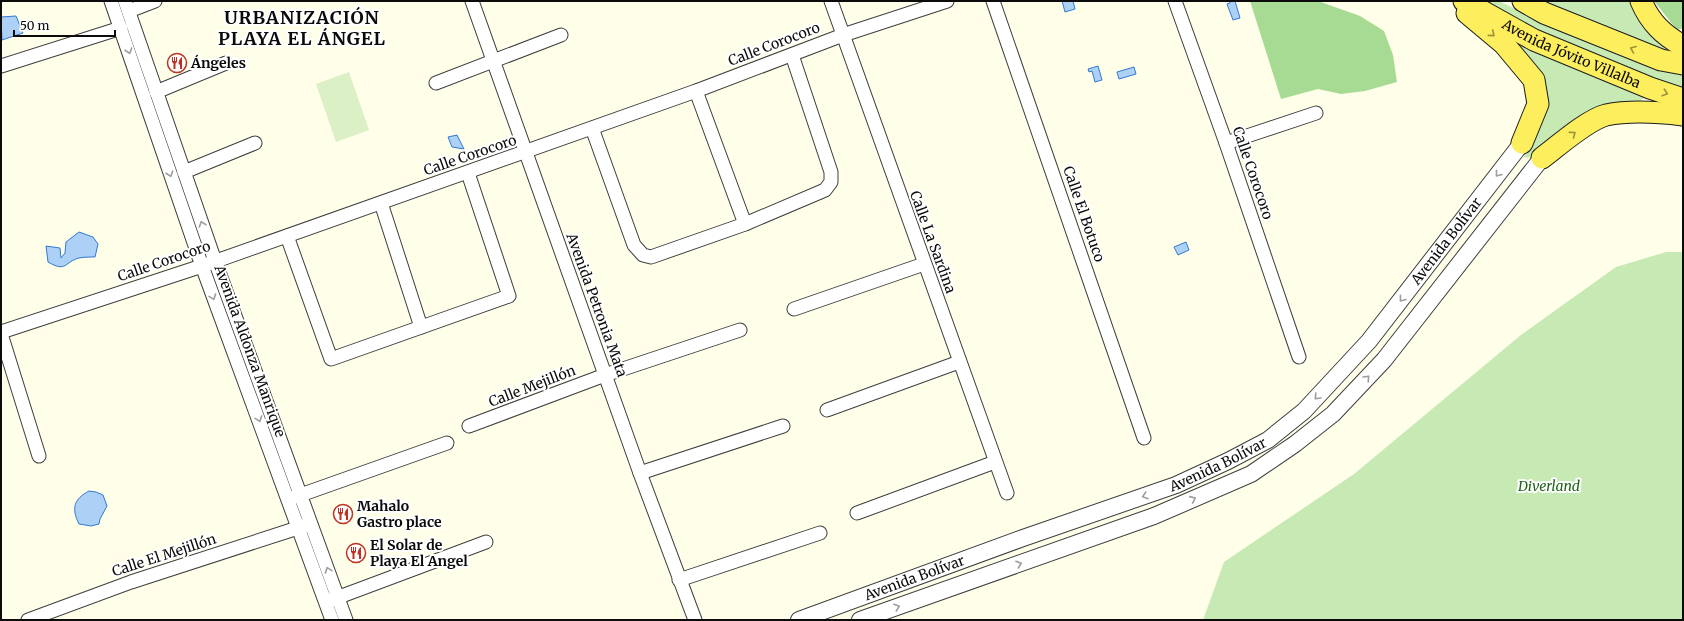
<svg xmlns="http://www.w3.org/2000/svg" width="1684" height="621" font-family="Merriweather,serif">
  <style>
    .green { fill: #c7e9b3 }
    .forest { fill: #a7da92 }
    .pitch { fill: #dbf0c5 }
    .water { fill: #add0f7; stroke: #3279d0 }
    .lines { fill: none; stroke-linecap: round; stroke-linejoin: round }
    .minor-casing { stroke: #3e3e3e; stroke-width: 15 }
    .tertiary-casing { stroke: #3e3e3e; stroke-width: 18 }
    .primary-casing { stroke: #1c1c1c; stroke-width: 23 }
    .minor { stroke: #fff; stroke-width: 13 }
    .tertiary { stroke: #fff; stroke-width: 16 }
    .primary { stroke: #fcee5c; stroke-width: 21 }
    .oneway { stroke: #9c933c }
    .oneway2 { stroke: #9d9d9d }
    .labels { text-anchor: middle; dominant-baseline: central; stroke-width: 4; stroke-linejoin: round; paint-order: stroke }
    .street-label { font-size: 14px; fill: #0b0b0b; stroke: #fff }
    .poi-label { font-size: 14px; font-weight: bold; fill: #0b0b0b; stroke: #fff; text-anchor: start }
    .park-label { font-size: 14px; font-style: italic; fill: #1f631b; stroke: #fff }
    .district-label { font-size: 18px; font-weight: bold; letter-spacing: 1px; fill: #0b0b0b; stroke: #fff }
  </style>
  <rect width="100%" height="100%" fill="#fffee9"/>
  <g class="green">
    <path d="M1479,1H1499L1547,24L1683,73V90L1538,33Z"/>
    <path d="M1543,1H1630L1647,29L1665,49L1616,33Z"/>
    <path d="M1520,43L1602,80L1644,95V98C1635,105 1621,101 1610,104C1575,113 1554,134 1528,158L1524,157L1523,152L1545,82L1534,62L1519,46Z"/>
    <path d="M1666,252H1683V620H1203L1224,562L1354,474L1521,335L1616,267Z"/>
  </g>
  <g class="forest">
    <path d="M1250,1H1318L1360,16L1384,31L1393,55L1397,82L1365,91L1341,94L1318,89L1281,99Z"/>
    <path d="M1654,1H1683V28L1677,30Z"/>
  </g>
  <path class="pitch" d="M349,72L369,130L336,142L316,84Z"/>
  <g class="water">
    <path d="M1062,1H1073L1075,9L1065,12Z"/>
    <path d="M1230,1H1235L1240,18L1233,20L1227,4L1230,3Z"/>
    <path d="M16,16L23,33L2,40L1,17Z"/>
    <path d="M1098,66L1102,80L1095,82L1092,71L1089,72L1088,69Z"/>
    <path d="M1134,67L1136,74L1119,79L1117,72Z"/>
    <path d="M457,135L464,149L452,147L448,137Z"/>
    <path d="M79,232L93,237L98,244L95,257C90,257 84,257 79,258C64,262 67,273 48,262L46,246L60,248L61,258L65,253L66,242Z"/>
    <path d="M1186,242L1189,250L1178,255L1174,247Z"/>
    <path d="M89,491L96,492L103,495L107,506L100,519L99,524L91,526L79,524C71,508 74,499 89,491Z"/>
  </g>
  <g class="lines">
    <defs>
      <g id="minor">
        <path d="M111,1L202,266L332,620"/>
        <path d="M125,1L215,261L346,620"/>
        <path d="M472,1L640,473L695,620"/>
        <path d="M831,1L1007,493"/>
        <path d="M993,1L1144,438"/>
        <path d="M1175,1L1226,143L1299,357"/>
        <path d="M129,11L155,1"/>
        <path d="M1,66L121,28"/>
        <path d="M436,83L561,35"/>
        <path d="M696,91L745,224"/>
        <path d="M156,92L226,63"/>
        <path d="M592,128L634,245L643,255L651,257L745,224L825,190L831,182V172L792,55"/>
        <path d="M1226,143L1316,113"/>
        <path d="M184,172L255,143"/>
        <path d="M381,203L421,327"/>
        <path d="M287,236L331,359L509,296L468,173"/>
        <path d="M794,309L924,264"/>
        <path d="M1,332L202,266L696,91L843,35L947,1"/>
        <path d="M1,334L39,456"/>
        <path d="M827,410L959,362"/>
        <path d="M469,426L605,375L740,330"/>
        <path d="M640,473L783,426"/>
        <path d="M292,498L447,443"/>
        <path d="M857,513L995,462"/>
        <path d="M679,580L820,533"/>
        <path d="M331,600L486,542"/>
        <path d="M28,620L131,582L307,525"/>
      </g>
      <g id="tertiary">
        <path id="s1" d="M799,620L1023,538L1176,485L1228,461L1268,440L1304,411L1369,341L1522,143"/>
        <path d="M860,620L1154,516L1251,474L1295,444L1333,414L1384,360L1542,158"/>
      </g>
      <g id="primary">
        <path id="s2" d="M1464,1L1534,40L1650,88L1683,99"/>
        <path d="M1523,1L1544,13L1661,60L1683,64"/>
        <path d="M1641,1C1650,22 1663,35 1683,46"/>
        <path d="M1467,13L1504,44L1534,80L1538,104L1522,143"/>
        <path d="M1542,158C1558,146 1587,120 1606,115C1631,110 1658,112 1683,115"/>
      </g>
    </defs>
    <use href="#minor" class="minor-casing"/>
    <use href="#tertiary" class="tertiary-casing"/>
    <use href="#primary" class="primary-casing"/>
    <use href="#minor" class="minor"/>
    <use href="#tertiary" class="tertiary"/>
    <use href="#primary" class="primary"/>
  </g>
  <defs><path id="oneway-chevron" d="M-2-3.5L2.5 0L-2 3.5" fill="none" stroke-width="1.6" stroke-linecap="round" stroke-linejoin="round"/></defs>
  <g class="oneway">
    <use href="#oneway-chevron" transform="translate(1492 34) rotate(40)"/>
    <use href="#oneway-chevron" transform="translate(1633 49) rotate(-158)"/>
    <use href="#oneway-chevron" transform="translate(1665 93) rotate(18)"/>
    <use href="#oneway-chevron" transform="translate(1573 134) rotate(-37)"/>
  </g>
  <g class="oneway2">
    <use href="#oneway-chevron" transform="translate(129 51) rotate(71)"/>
    <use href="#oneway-chevron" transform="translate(170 174) rotate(71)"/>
    <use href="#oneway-chevron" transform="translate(1498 174) rotate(128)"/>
    <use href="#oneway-chevron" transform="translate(202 224) rotate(-109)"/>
    <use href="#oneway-chevron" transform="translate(213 297) rotate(70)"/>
    <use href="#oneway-chevron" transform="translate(1402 299) rotate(128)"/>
    <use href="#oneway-chevron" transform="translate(1367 378) rotate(-47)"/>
    <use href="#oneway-chevron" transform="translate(1317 397) rotate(133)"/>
    <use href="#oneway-chevron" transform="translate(259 419) rotate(70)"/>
    <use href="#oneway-chevron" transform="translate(1145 496) rotate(161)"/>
    <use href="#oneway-chevron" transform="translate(1193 499) rotate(-24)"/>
    <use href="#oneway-chevron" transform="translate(1019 564) rotate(-19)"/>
    <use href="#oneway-chevron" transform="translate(328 570) rotate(-110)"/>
    <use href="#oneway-chevron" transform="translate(897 607) rotate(-19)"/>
  </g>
  <defs>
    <symbol id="restaurant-ring" viewBox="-11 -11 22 22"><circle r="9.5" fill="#fff" stroke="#be3121" stroke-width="1.5"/><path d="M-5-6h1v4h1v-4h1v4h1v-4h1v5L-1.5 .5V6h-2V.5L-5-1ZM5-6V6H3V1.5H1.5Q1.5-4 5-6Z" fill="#be3121"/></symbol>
  </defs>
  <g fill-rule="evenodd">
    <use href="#restaurant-ring" x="166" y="52" width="22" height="22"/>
    <use href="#restaurant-ring" x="332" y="503" width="22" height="22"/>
    <use href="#restaurant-ring" x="345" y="542" width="22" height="22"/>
  </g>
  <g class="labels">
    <g class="street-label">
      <text transform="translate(774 44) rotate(-21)">Calle Corocoro</text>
      <text stroke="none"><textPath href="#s2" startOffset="120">Avenida Jóvito Villalba</textPath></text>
      <text transform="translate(470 155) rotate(-19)">Calle Corocoro</text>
      <text transform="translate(1253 173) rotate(71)">Calle Corocoro</text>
      <text transform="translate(1084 214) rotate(71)">Calle El Botuco</text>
      <text stroke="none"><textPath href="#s1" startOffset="771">Avenida Bolívar</textPath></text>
      <text transform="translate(933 242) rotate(70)">Calle La Sardina</text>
      <text transform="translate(164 261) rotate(-19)">Calle Corocoro</text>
      <text transform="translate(597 305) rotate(70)">Avenida Petronia Mata</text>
      <text transform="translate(250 351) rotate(70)">Avenida Aldonza Manrique</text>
      <text transform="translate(532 386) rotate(-21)">Calle Mejillón</text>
      <text stroke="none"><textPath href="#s1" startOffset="447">Avenida Bolívar</textPath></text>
      <text transform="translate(164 555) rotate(-18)">Calle El Mejillón</text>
      <text stroke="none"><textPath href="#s1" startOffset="123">Avenida Bolívar</textPath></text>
    </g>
    <g class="poi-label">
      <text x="191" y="63">Ángeles</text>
      <text x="357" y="506">Mahalo<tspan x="357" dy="16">Gastro place</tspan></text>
      <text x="370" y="545">El Solar de<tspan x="370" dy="16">Playa El Angel</tspan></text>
    </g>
    <g class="park-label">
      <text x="1549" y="486">Diverland</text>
    </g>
    <g class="district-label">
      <text x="302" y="17">URBANIZACIÓN<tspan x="302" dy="21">PLAYA EL ÁNGEL</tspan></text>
    </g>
  </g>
  <rect width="1684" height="621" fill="none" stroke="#0b0b0b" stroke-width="4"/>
  <path d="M14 30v6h101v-6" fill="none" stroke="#0b0b0b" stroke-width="2"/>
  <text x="20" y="30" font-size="12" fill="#0b0b0b" stroke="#ffffff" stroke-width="3" paint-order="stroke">50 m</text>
</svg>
